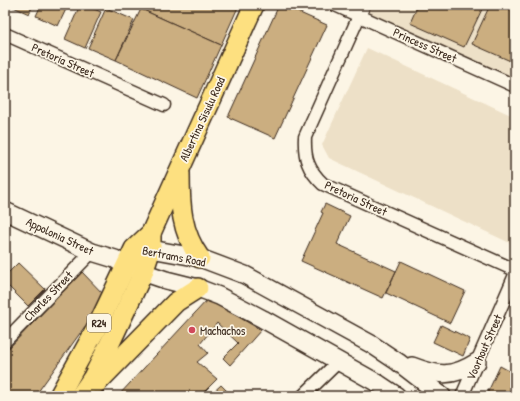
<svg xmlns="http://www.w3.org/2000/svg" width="520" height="401" font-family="'Patrick Hand',sans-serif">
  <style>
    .built { fill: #ede0c7 }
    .building { fill: #cbae80; stroke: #3b2a1e }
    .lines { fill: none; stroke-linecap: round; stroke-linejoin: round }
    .minor-casing { stroke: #3b2a1e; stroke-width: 15 }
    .secondary-casing { stroke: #3b2a1e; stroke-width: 20 }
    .primary-casing { stroke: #3b2a1e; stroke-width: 22 }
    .minor { stroke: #fcf5e5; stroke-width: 12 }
    .secondary { stroke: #fcf5e5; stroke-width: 17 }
    .primary { stroke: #fde080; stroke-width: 19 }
    .poi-dot { fill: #d1495b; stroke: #fcf5e5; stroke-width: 1.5 }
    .labels { text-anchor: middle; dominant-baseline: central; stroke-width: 3.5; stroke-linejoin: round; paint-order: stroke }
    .shield { fill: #fcf5e5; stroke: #75675a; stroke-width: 1 }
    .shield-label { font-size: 11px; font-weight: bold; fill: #3b2a1e }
    .street-label { font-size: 12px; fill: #3b2a1e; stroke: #fcf5e5 }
    .poi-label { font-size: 12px; fill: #3b2a1e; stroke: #fcf5e5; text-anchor: start }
  </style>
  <rect width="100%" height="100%" fill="#fcf5e5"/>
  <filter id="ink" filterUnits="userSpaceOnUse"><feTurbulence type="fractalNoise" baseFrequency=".025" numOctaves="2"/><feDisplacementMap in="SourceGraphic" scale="8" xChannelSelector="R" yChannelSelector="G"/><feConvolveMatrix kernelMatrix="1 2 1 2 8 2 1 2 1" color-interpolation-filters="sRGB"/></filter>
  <g filter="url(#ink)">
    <g class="built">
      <path d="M330,5H515V86Z"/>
      <path d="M367,48L515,117V232L510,243L329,158L322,145Z"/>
    </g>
    <g class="building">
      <path d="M9,5H33L29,14Z"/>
      <path d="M41,5H68L58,26L36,16Z"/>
      <path d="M80,5H85L101,12L85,48L65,39Z"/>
      <path d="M143,5H239L221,45L141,9Z"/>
      <path d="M279,5H282L327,25L275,138L228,117Z"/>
      <path d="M418,5H484L464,47L410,23Z"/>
      <path d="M490,5H515V63L472,44Z"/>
      <path d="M106,8L134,20L116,60L88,48Z"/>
      <path d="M141,9L221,45L197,98L116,60Z"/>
      <path d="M325,204L350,216L337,244L396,271L383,298L301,261L323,213L321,212Z"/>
      <path d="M401,261L465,291L450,323L386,293Z"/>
      <path d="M18,263L45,289L28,306L5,283V276Z"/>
      <path d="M82,272L106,297L35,396H7L5,394V352Z"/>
      <path d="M208,299L261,330L230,365L223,358L238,343L217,323L200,344L208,353L197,362L217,379L200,396H118Z"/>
      <path d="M441,325L470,339L463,356L433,342Z"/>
      <path d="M500,366L515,374V396H486Z"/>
      <path d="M221,385L232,396H209Z"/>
    </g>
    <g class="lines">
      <defs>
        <g id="minor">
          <path d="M335,5L515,86"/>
          <path d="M364,5L305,137C304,158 308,170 323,184L515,270"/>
          <path d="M5,34L164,105"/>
          <path d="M5,341L92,252"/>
          <path d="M303,396L339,361"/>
          <path d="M462,396L515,275"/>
        </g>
        <g id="secondary">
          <path d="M5,211L92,252L115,259L125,266L166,280L198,288L219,296L263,319L379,384L397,396"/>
          <path d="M137,249H151L200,258L245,275L371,344L398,362L442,396"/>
          <path d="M412,366C438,376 452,378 477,362"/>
        </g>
        <g id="primary">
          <path d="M180,173C180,205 181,232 200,258"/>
          <path d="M97,383L176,302L198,288"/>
          <path d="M59,396L95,331L134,249L151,233L254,5"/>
          <path d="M80,396L93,377L112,339L143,273L151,249V233"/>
        </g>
      </defs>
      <use href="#minor" class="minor-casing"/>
      <use href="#secondary" class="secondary-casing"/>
      <use href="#primary" class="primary-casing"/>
      <use href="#minor" class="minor"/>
      <use href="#secondary" class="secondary"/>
      <use href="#primary" class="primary"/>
    </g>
  </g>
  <circle class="poi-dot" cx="192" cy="330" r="4"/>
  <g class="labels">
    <rect class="shield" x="87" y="314" width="24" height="18" rx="3"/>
    <g class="shield-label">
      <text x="99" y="323">R24</text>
    </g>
    <g class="street-label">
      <text transform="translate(425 45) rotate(24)">Princess Street</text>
      <text transform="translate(63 60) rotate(24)">Pretoria Street</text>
      <text transform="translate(202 119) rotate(-65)">Albertina Sisulu Road</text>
      <text transform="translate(356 198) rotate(25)">Pretoria Street</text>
      <text transform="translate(60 236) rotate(25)">Appolonia Street</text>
      <text transform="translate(174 256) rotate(11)">Bertrams Road</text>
      <text transform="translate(48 296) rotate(-46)">Charles Street</text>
      <text transform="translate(484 347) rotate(-66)">Voorhout Street</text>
    </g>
    <g class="poi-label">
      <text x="200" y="330">Machachos</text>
    </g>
  </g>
  <rect width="520" height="401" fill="none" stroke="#fcf5e5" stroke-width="20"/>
  <rect x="10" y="10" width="500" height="381" fill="none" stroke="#3b2a1e" stroke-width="1.5" filter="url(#ink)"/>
</svg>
